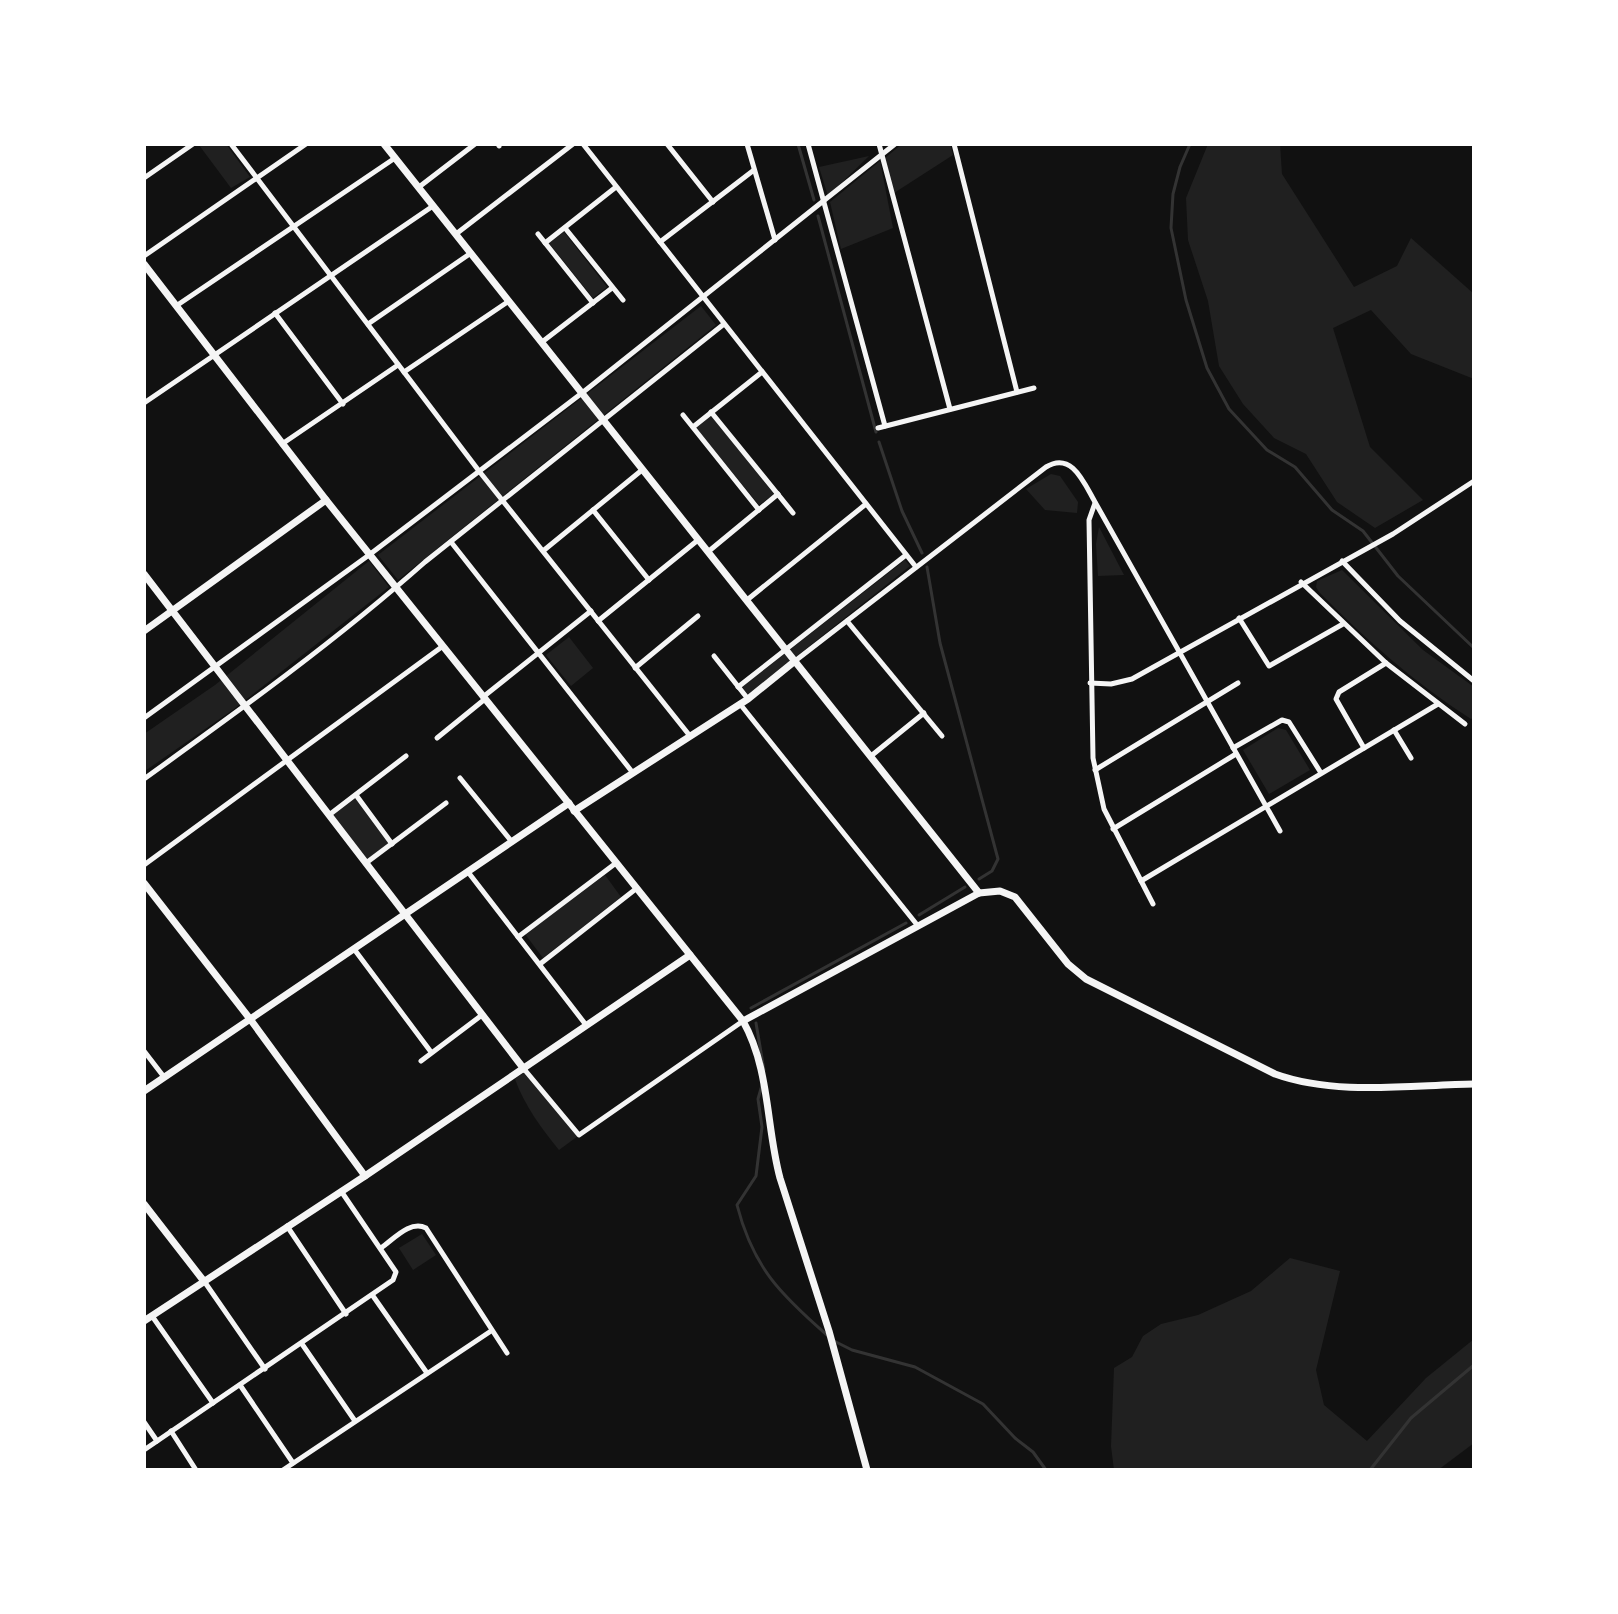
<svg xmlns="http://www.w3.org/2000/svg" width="1618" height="1614" font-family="Overpass,sans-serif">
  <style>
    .green { fill: #202020 }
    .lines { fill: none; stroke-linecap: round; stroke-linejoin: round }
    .stream { stroke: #333; stroke-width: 3 }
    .minor { stroke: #f5f5f5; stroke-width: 5 }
    .tertiary { stroke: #f5f5f5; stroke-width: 7 }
    .secondary { stroke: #f5f5f5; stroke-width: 7 }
  </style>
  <rect width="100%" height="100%" fill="#111"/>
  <g class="green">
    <path d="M201,144H226L250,177L231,188L199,145Z"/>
    <path d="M902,144H950L953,155L894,193L885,158Z"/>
    <path d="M1208,144H1280L1282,174L1354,287L1397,266L1411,238L1474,294V379L1411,354L1371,310L1333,328L1370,447L1423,500L1375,528L1337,502L1306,454L1274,438L1243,404L1219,366L1208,301L1188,240L1186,198Z"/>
    <path d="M869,156L828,196L819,167Z"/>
    <path d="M880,161L893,228L841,249L830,202Z"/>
    <path d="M564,232L607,287L593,298L549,243Z"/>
    <path d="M701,306L716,325L398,580L378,555Z"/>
    <path d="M711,415L774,494L759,505L695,427Z"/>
    <path d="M1051,474L1060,476L1078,502L1077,513L1045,510L1026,489Z"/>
    <path d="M1099,527L1124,575L1098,576L1096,544Z"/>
    <path d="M905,560L910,566L748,695L742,687Z"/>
    <path d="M369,561L389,587L234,709L145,771L144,734L215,685Z"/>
    <path d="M1342,570L1423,650L1474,687V717L1471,719C1415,683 1366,640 1319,592L1316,587L1317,581Z"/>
    <path d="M569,637L593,668L571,686L546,655Z"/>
    <path d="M1278,728L1286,730L1310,770L1269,794L1243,750Z"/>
    <path d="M356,798L389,843L366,860L332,815Z"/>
    <path d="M605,875L621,897L543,958L525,934Z"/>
    <path d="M524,1072L578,1136L559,1150C542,1129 524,1105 515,1079Z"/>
    <path d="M422,1234L436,1255L413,1270L399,1248Z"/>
    <path d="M1290,1258L1340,1271L1316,1370L1324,1405L1367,1441L1426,1378L1474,1339V1443L1438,1470H1114L1111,1446L1114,1368L1132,1357L1143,1336L1161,1324L1198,1315L1251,1291Z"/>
  </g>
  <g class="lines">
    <g class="stream">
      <path d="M798,144L814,200"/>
      <path d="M1190,144L1180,167L1173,194L1171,228L1186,300L1207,368L1229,409L1267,450L1295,467L1332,510L1363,531L1398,576L1474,648"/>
      <path d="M818,216L876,432"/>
      <path d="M879,442L902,511L922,553"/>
      <path d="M927,567L940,643L998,859L992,871L979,879"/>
      <path d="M919,915L965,887"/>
      <path d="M751,1008L906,923"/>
      <path d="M756,1023L764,1070"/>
      <path d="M762,1085L758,1099L762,1127L756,1176L737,1205C753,1267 780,1294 827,1335"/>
      <path d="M832,1340L852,1350L915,1367L983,1404L1015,1438L1033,1452L1046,1470"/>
      <path d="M1370,1470L1411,1418L1474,1365"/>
    </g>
    <g class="minor">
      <path d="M231,144L479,471L690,736"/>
      <path d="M498,144L499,146"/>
      <path d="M583,144L916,567"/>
      <path d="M667,144L713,202"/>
      <path d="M747,144L775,240"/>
      <path d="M808,144L885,426"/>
      <path d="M879,144L950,409"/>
      <path d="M954,144L1017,392"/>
      <path d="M144,178L193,144"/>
      <path d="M419,187L475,144"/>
      <path d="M565,228L623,300"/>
      <path d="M456,234L573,144"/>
      <path d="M538,234L593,303"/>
      <path d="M660,242L754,170"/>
      <path d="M545,243L616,187"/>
      <path d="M144,256L306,144"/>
      <path d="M176,306L395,158"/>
      <path d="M275,313L343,404"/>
      <path d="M368,324L471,253"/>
      <path d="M542,342L612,288"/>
      <path d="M404,372L509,301"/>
      <path d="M144,403L433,206"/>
      <path d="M711,412L793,513"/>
      <path d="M683,415L759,510"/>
      <path d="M693,427L762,372"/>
      <path d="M878,428L1034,388"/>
      <path d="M282,444L398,365"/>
      <path d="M1095,503L1089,520L1093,758L1104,809L1153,904"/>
      <path d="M593,510L649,580"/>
      <path d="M451,542L633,773"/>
      <path d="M543,551L642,470"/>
      <path d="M709,551L778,494"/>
      <path d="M1342,561L1400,621L1474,681"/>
      <path d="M1301,582L1386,663L1465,724"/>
      <path d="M747,600L866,504"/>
      <path d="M1239,618L1269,666L1343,624"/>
      <path d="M598,621L698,540"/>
      <path d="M847,621L942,736"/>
      <path d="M714,656L748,699"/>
      <path d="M795,661L1046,467C1072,451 1084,483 1095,502L1280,831"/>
      <path d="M635,668L698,616"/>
      <path d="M1090,683L1111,684L1132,679L1393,534L1474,481"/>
      <path d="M738,687L906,555"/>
      <path d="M483,697L591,611"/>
      <path d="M740,704L918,926"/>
      <path d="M144,718L369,555L582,393L895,144"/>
      <path d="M1394,730L1411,758"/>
      <path d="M437,738L485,699"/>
      <path d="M1233,748L1282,720L1289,722L1321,773"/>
      <path d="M1364,748L1336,699L1339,692L1386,663"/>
      <path d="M871,756L924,713"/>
      <path d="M1095,770L1238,683"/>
      <path d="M460,778L512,842"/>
      <path d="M144,779C240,710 337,640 425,562L724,324"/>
      <path d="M356,795L392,844"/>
      <path d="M329,815L406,756"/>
      <path d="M1113,829L1236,754"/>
      <path d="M366,863L446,803"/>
      <path d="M144,865L443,646"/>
      <path d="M468,872L586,1025"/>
      <path d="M1141,881L1438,704"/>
      <path d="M518,937L616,863"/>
      <path d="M354,949L431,1052"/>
      <path d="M540,964L637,888"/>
      <path d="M144,1051L164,1077"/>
      <path d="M421,1061L482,1015"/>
      <path d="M524,1069L579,1135L743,1021"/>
      <path d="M287,1226L346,1314"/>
      <path d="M381,1248C394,1239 410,1220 426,1228L507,1353"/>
      <path d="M204,1281L265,1369"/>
      <path d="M373,1296L427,1373"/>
      <path d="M152,1316L213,1403"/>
      <path d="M302,1344L355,1421"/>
      <path d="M240,1385L293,1463"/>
      <path d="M144,1422L157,1441"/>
      <path d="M171,1431L196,1470"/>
      <path d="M144,1450L393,1280L396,1272L341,1191"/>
      <path d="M283,1470L491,1331"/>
    </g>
    <g class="tertiary">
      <path d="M384,144L979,893"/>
      <path d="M144,574L524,1069"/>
      <path d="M144,631L326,500"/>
      <path d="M574,811L748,699L795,661"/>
      <path d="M144,883L250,1019L365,1176"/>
      <path d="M743,1021C770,1069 766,1126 780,1178L829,1331L867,1470"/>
    </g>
    <g class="secondary">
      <path d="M144,264L326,500L743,1021L979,893L1000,891L1015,897L1068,964L1086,979L1275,1074C1336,1096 1409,1085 1474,1084"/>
      <path d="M144,1091L569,803"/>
      <path d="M144,1204L203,1280"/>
      <path d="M144,1321L365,1176L690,955"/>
    </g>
  </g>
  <rect width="1618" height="1614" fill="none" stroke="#ffffff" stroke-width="292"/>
</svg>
